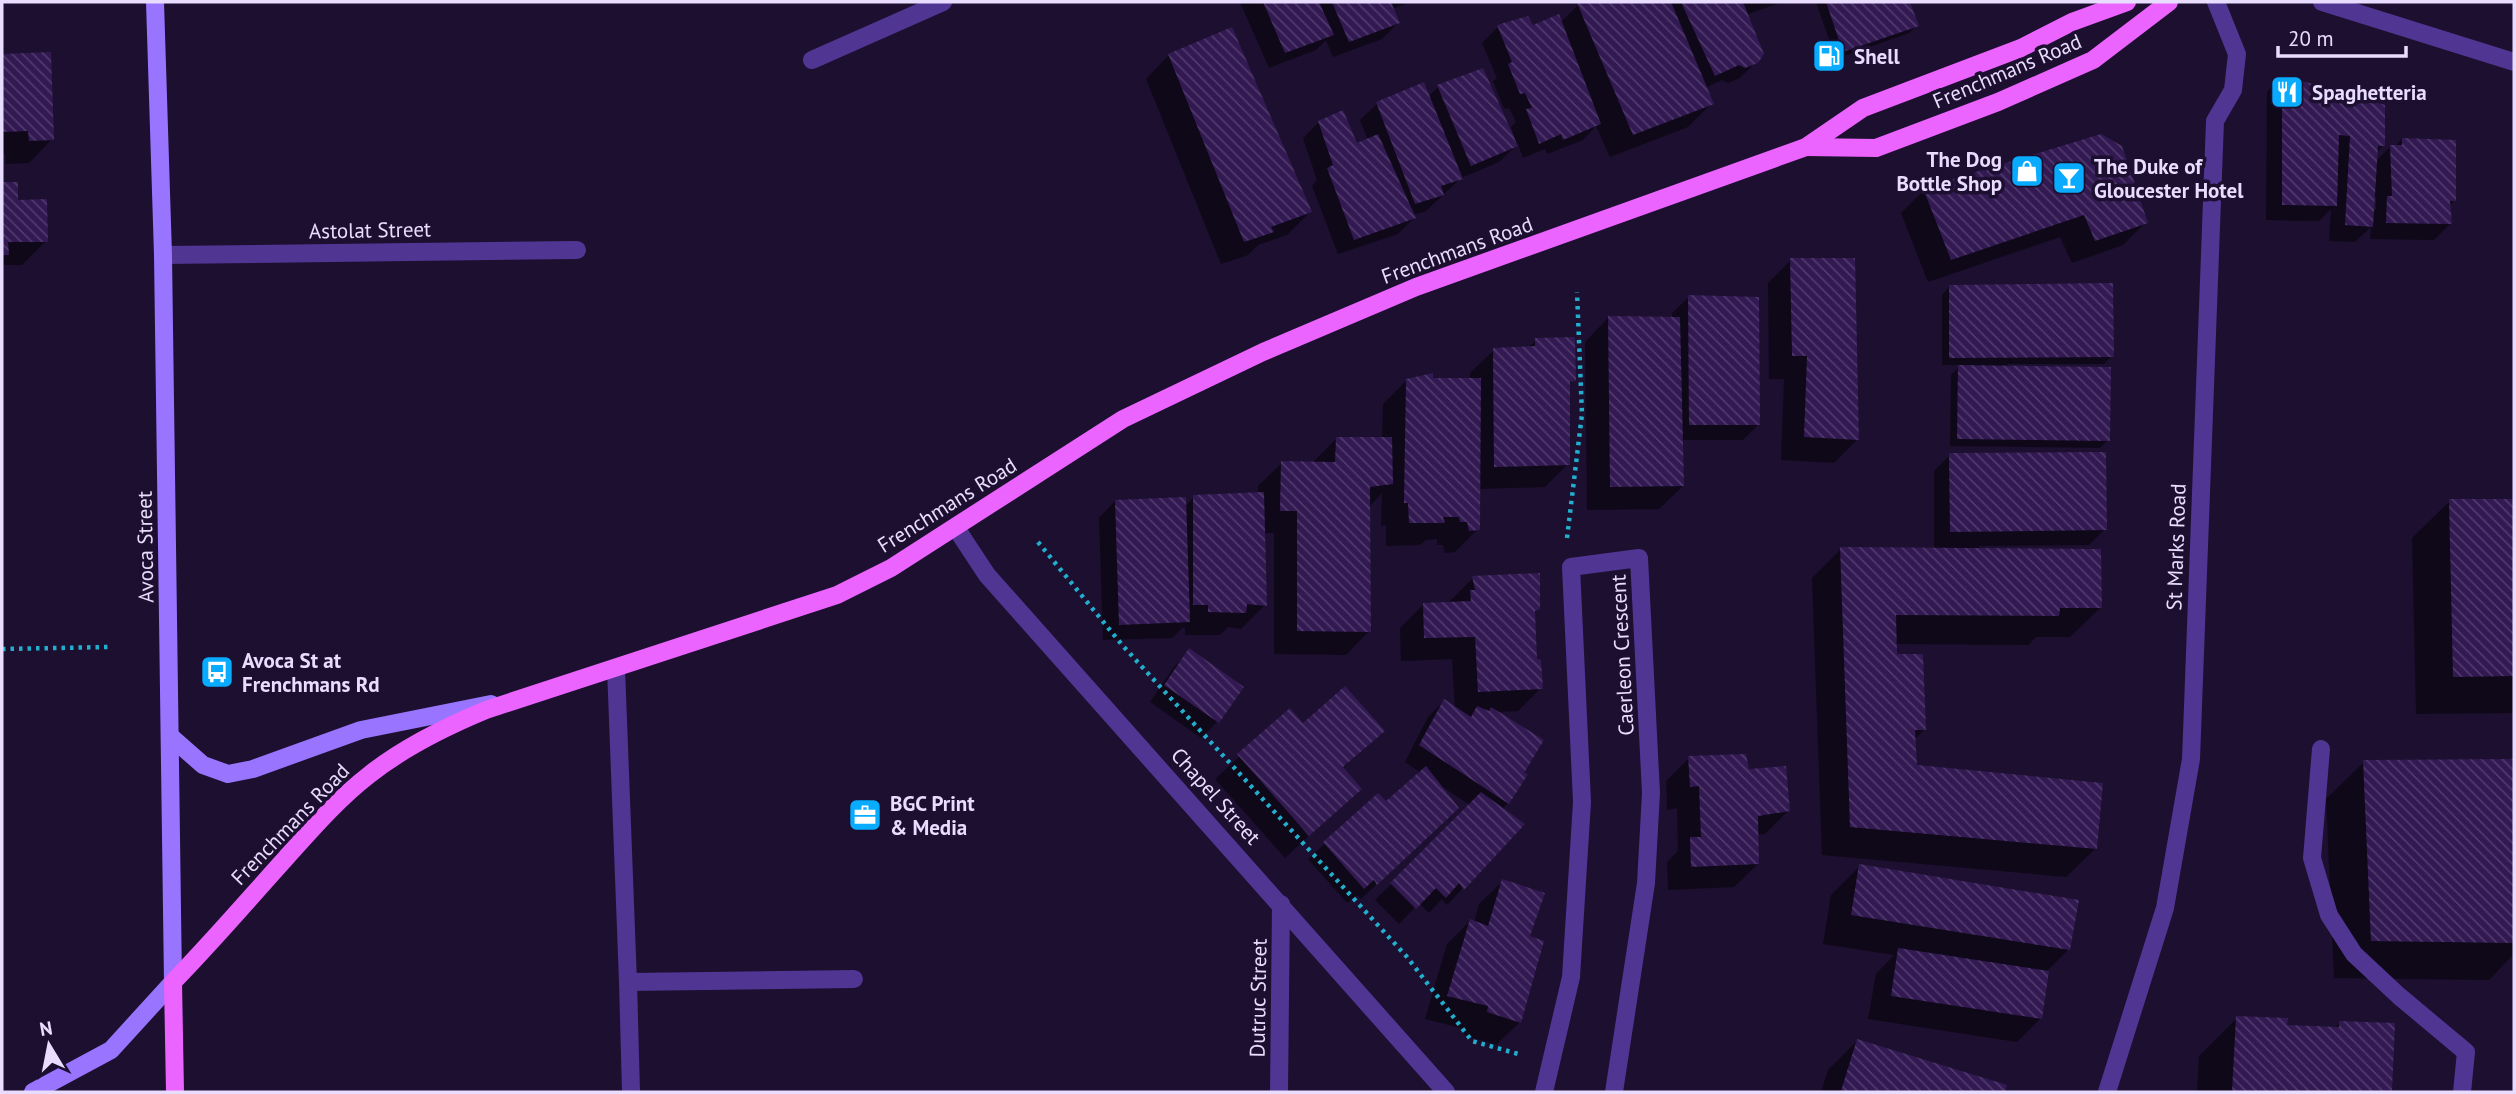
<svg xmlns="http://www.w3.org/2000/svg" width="2516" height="1094" font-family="'PT Sans',sans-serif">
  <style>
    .shadow { fill: #0007; fill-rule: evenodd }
    .building { fill: url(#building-back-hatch) }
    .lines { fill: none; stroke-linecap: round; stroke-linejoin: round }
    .path { stroke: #23aecd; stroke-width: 4.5; stroke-dasharray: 3.5 5; stroke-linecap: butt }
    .service { stroke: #503593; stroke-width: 18 }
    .minor { stroke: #503593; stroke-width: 18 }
    .tertiary { stroke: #503593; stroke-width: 18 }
    .secondary { stroke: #9974ff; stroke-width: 18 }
    .primary { stroke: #eb64ff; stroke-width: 18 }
    .labels { text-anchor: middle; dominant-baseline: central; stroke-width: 7; stroke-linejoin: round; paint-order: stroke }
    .poi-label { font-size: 21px; font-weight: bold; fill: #e9ddff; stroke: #1c0f2f; text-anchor: start }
    .street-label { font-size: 21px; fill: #e9ddff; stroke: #1c0f2f }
  </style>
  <defs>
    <pattern id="building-back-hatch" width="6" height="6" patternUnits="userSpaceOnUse" patternTransform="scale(1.75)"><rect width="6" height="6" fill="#321952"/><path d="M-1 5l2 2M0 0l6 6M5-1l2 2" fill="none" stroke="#503a6c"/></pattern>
  </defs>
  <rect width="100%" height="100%" fill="#1c0f2f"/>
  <g class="shadow">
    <path d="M1240,2H1410L1392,9L1398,23L1382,39L1333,57L1326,40L1316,50L1269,68Z"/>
    <path d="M1585,2H1782L1746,15L1756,62L1740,78L1728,83L1722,80L1705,88L1711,104L1688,127L1610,157L1596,126L1583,140L1547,154L1545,149L1523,158L1518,144L1499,162L1461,178L1426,211L1412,215L1414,218L1398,234L1338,254L1312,186L1317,180L1303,138L1319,122L1356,145L1368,140L1360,120L1377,104L1423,84L1428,97L1438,87L1512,137L1514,136L1511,127L1516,122L1509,108L1504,109L1493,81L1497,78L1482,43L1498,27H1533L1560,23L1578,5Z"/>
    <path d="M1816,2H1908L1917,25L1909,33L1836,59Z"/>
    <path d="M50,54L52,139L29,163L6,164L5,154H2V56Z"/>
    <path d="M1169,55L1310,212L1287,235L1258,245L1248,255L1221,264L1146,79Z"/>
    <path d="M2283,76L2384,145L2376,153L2375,162L2391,146L2395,147L2402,139L2454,201L2449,206L2450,224L2434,240L2370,239L2371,227L2355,242L2329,241L2331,209L2319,221L2266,220L2267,92ZM2373,197H2376V209L2372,213Z"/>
    <path d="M2,184H16V202L46,241L22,265H2Z"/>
    <path d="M1924,190L2146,222L2123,245L2072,263L2060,237L1928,282L1901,213Z"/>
    <path d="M1791,260L1857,440L1834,463L1781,460L1784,379H1769L1768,283Z"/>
    <path d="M1949,287L2112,356L2104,364H2008V368L2108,440L2100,448L1950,446L1951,375L1961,365H1942V295Z"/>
    <path d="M1689,297L1759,424L1743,440H1681L1683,486L1659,509L1587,510L1585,342L1608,318L1672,319V313Z"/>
    <path d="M1536,340L1574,380L1568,386V464L1545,487L1478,489V529L1455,552L1445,553L1443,545H1437V539L1426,540L1420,545L1386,546V525L1381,526L1382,493L1369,507V631L1346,655L1274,654V533H1263L1265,605L1241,629L1228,627L1220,635H1185V627L1182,628L1172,638L1103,640L1099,518L1115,501L1184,507L1194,497L1258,494V486L1282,463H1312L1336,439H1382L1383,404L1407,380L1470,379V373L1494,350L1528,348Z"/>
    <path d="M1950,455L2105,529L2089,545L1979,546V550L2100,608L2070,637H2036L2028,645L1895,644V655L1925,729L1914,740L1915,766L2096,848L2066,877L1822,855L1812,578L1841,549H1934V471Z"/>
    <path d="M2450,501H2514V713L2416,714L2412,538Z"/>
    <path d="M1473,578L1538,609L1534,613L1536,660L1541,688L1518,711L1496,712L1521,775L1508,803L1502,809L1522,825L1447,905L1442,899L1429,913L1419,903L1399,924L1375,900L1470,805L1438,784L1440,824L1361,899L1357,895L1347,903L1308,859L1378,796L1386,804L1421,773L1405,762L1428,717L1444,701L1455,709L1452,659L1401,661L1400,628L1424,604L1450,603V601Z"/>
    <path d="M1190,651L1217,722L1201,738L1150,702L1174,667Z"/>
    <path d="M1290,710L1303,726L1383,731L1342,769L1360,789L1285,858L1215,779Z"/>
    <path d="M1689,758L1748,771L1788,811L1765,834L1757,835L1758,864L1734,887L1668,890L1667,862L1678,851L1677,808L1667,810L1666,781Z"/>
    <path d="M2514,761V954L2489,980L2334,978L2326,799L2364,762Z"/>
    <path d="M1860,866L2069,949L2047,971L2040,1019L2017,1042L1868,1019L1876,974L1894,955L1823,944L1831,895Z"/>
    <path d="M1503,881L1528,937L1520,1022L1496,1045L1464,1035L1465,1029L1425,1019L1447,944L1470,921L1474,922L1479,904Z"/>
    <path d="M2237,1018L2285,1027L2334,1029L2340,1023L2393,1024L2390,1092H2197L2199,1056Z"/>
    <path d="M1857,1041L2005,1086L2003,1092H1821L1828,1070Z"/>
  </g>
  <g class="building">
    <path d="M1263,2H1319L1334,35L1285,53Z"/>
    <path d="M1332,2H1391L1400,23L1349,42Z"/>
    <path d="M1581,2H1671L1714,104L1633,135L1577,3Z"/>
    <path d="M1681,2H1743L1764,54L1758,63L1745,68L1739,65L1715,76Z"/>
    <path d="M1826,2H1910L1919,26L1843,52Z"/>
    <path d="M1559,14L1601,124L1563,140L1561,134L1539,144L1526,109L1532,108L1525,93L1520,94L1508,64L1512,62L1497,25L1528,16L1533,25Z"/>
    <path d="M1232,27L1312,212L1271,227L1274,232L1244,242L1168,54Z"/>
    <path d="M51,52L54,140L29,141L28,131L2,132V54Z"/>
    <path d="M1483,68L1518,146L1471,166L1437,85Z"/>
    <path d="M2282,75L2385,105V146H2378L2373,227L2345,225L2350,136L2339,135L2337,206L2282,205Z"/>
    <path d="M1424,82L1463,179L1441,186L1444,195L1415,204L1376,102Z"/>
    <path d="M1343,110L1357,143L1378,134L1416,218L1354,240L1327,168L1333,165L1318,121Z"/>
    <path d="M2101,134L2122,146L2148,223L2095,241L2084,215L1951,260L1923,188Z"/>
    <path d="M2402,138L2456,140V201H2450L2452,224L2386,223L2387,196H2392L2390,145H2402Z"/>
    <path d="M2,182H18V200L47,199L48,242H8L9,255H2Z"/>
    <path d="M1790,258H1855L1859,440L1804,437L1807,356H1792Z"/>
    <path d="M2113,283L2114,357L1949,358V285Z"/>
    <path d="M1688,295L1759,297L1760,425H1689Z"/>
    <path d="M1608,316L1680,317L1684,486L1610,487Z"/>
    <path d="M1575,337L1576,381L1570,382V465L1494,467L1493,348L1535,346V338Z"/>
    <path d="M1958,365L2111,367L2110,441L1957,439Z"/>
    <path d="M1433,373V378H1481L1480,530L1469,531L1467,522H1460L1459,517H1443L1445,523H1409L1408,503H1404L1406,379Z"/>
    <path d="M1336,437H1392L1393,484L1370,487L1371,632L1297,631V511H1280L1281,461L1335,462Z"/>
    <path d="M2106,452L2107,530L1950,532L1949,453Z"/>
    <path d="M1264,492L1267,606L1247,604L1246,613L1208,612V605H1193V495Z"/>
    <path d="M1186,497L1190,622L1119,625L1115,500Z"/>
    <path d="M2449,499H2514V676L2453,677Z"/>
    <path d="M1840,547L2101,549L2102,608H2060L2059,616L1896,615L1897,654H1923L1926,730H1915L1917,765L2103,783L2097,849L1850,827Z"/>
    <path d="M1540,573V609L1535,611L1537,659L1541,660L1543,689L1478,692L1475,637L1424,638L1423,603L1471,601L1470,590H1475L1472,576Z"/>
    <path d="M1189,648L1244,687L1219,723L1164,685Z"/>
    <path d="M1345,686L1385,731L1343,767L1362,789L1309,836L1237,754L1290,708L1303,723Z"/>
    <path d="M1444,699L1471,717L1477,706L1489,711L1491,707L1544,740L1524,773L1528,774L1509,804L1419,745Z"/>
    <path d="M1746,754L1749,769L1786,766L1790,811L1758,816L1759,864L1691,867L1690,837H1701L1699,786L1690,787L1688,756Z"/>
    <path d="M2514,759V943L2371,941L2363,760Z"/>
    <path d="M1426,766L1459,808L1377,885L1374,880L1364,889L1323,842L1378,793L1386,801Z"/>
    <path d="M1481,792L1525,824L1464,890L1459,883L1446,898L1436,888L1416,909L1390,883Z"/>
    <path d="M1859,864L2079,900L2070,950L1851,915Z"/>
    <path d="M1502,879L1545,893L1530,936L1544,941L1521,1023L1487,1012L1488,1006L1447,996L1470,919L1488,926Z"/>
    <path d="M1898,948L2049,971L2042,1019L1891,996Z"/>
    <path d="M2236,1016L2288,1018L2287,1025L2339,1027V1021L2395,1023L2392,1092H2232Z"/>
    <path d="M1857,1039L2007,1085L2005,1092L1841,1091Z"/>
  </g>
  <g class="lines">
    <g class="path">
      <path d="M1567,538L1582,414L1577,292"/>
      <path d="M1038,542L1123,646L1407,957L1472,1041L1522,1055"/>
      <path d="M2,649L109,647"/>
    </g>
    <g class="service">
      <path d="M616,668L628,982L854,979"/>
      <path d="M2321,749L2312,858L2329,915L2354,954L2399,996L2466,1052L2462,1092"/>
      <path d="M628,982L631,1092"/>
    </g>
    <g class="minor">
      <path d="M812,60L943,2"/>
      <path d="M163,255L577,250"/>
      <path d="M956,528L987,575L1446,1092"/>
      <path d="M1279,1092L1281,904"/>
      <path d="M1544,1092L1571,977L1582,802L1571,567L1639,558L1651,793L1646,883L1614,1092"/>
      <path d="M2107,1092L2165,908L2191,759L2215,121L2233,90L2237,54L2216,2"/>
    </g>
    <path class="tertiary" d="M2322,2L2514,62"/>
    <g class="secondary">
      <path d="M170,736L203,765L228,774L253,769L361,730L491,704"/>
      <path d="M33,1092L111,1050L173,982L163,255L155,2"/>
    </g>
    <g class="primary">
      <path d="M1806,147L1876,148L1998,102L2093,60L2169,2"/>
      <path d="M175,1092L173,982C212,942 248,900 285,859C312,829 338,799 369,775C404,747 445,727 486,710L837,595L891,568L1123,419L1263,352L1416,287L1806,147L1863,108L2021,48L2072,22L2127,2"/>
    </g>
  </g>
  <defs>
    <symbol id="fuel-square" viewBox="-11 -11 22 22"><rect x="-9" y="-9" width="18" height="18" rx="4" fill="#09abff" stroke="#1c0f2f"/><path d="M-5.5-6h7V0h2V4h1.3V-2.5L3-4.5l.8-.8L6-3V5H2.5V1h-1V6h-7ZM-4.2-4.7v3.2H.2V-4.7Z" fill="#fff"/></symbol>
    <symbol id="restaurant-square" viewBox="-11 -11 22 22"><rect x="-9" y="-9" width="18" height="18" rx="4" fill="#09abff" stroke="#1c0f2f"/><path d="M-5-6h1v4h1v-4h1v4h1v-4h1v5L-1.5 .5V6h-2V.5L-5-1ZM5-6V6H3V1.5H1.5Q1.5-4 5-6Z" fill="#fff"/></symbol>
    <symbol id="shop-square" viewBox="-11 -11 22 22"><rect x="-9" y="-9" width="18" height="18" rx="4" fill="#09abff" stroke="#1c0f2f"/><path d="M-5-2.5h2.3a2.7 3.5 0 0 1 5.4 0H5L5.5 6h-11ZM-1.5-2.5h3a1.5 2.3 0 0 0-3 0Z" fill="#fff"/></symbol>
    <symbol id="bar-square" viewBox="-11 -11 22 22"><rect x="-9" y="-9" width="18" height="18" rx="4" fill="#09abff" stroke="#1c0f2f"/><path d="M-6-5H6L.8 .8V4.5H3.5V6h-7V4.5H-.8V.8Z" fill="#fff"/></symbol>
    <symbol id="bus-square" viewBox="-11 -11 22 22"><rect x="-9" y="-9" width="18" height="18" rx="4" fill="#09abff" stroke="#1c0f2f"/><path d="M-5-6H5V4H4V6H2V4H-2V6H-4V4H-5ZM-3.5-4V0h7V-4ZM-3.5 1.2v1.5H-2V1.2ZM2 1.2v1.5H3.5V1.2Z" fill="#fff"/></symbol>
    <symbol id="office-square" viewBox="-11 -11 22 22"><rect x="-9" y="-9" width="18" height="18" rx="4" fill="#09abff" stroke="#1c0f2f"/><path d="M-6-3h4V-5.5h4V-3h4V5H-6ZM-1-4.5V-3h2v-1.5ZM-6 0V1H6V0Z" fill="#fff"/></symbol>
  </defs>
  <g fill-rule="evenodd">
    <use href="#fuel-square" x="1810" y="37" width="38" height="38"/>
    <use href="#restaurant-square" x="2268" y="73" width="38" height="38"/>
    <use href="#shop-square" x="2008" y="152" width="38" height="38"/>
    <use href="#bar-square" x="2050" y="159" width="38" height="38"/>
    <use href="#bus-square" x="198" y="653" width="38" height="38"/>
    <use href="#office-square" x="846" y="796" width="38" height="38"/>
  </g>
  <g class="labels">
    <g class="poi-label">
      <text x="1854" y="56">Shell</text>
      <text x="2312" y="92">Spaghetteria</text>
      <text x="2002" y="159" text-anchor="end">The Dog<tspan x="2002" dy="24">Bottle Shop</tspan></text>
      <text x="2094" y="166">The Duke of<tspan x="2094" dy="24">Gloucester Hotel</tspan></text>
      <text x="242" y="660">Avoca St at<tspan x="242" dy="24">Frenchmans Rd</tspan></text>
      <text x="890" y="803">BGC Print<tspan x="890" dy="24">&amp; Media</tspan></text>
    </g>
    <g class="street-label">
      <text transform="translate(2007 71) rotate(-23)">Frenchmans Road</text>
      <text transform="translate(370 230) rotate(-1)">Astolat Street</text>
      <text transform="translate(1457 250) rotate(-20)">Frenchmans Road</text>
      <text transform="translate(947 505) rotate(-32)">Frenchmans Road</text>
      <text transform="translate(145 547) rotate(-91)">Avoca Street</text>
      <text transform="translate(2176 547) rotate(-88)">St Marks Road</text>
      <text transform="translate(1622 655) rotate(-93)">Caerleon Crescent</text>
      <text transform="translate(1216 796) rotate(48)">Chapel Street</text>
      <text transform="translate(290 824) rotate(-46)">Frenchmans Road</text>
      <text transform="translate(1258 998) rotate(-89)">Dutruc Street</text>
    </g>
  </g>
  <rect width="2516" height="1094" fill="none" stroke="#e9ddff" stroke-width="7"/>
  <g transform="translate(49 1045) rotate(350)" stroke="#1c0f2f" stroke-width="5" paint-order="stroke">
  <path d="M0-5L12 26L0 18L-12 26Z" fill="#e9ddff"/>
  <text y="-10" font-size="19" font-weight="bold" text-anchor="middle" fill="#e9ddff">N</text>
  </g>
  <path d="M2278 46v10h128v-10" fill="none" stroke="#e9ddff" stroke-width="3.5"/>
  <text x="2288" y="46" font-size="21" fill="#e9ddff" stroke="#1c0f2f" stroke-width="5" paint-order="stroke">20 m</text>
</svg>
